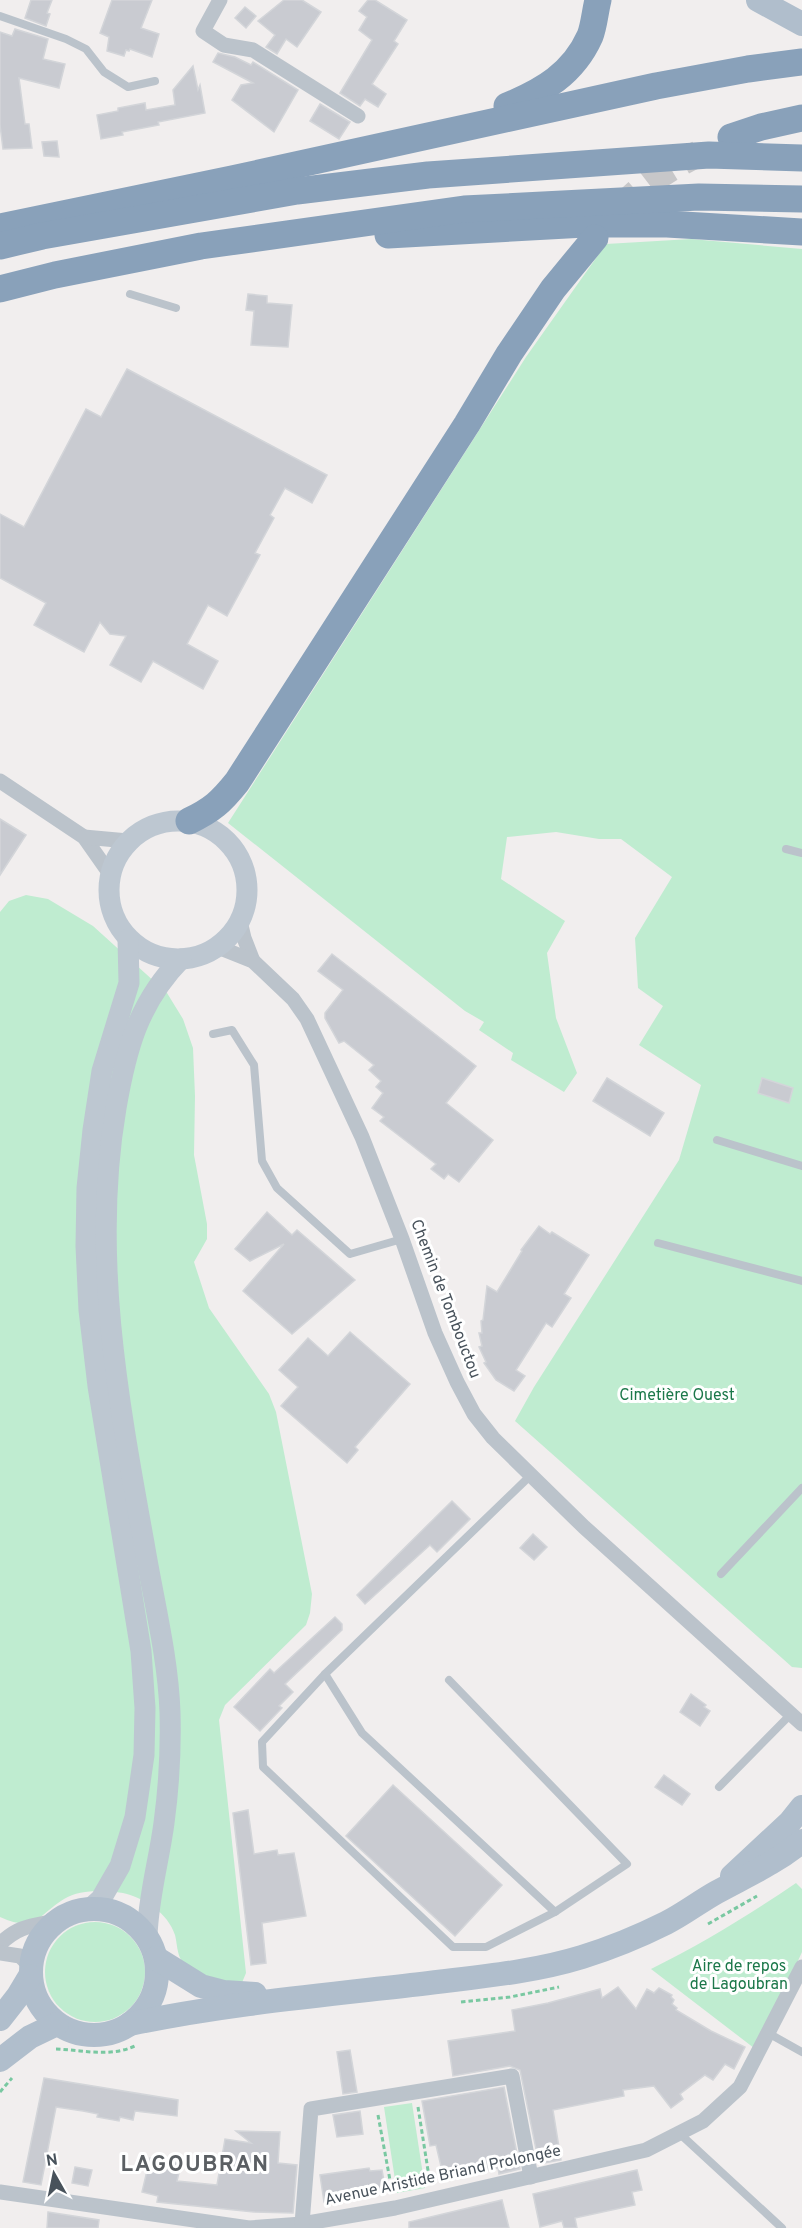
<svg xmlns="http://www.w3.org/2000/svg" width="802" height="2228" font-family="Overpass,sans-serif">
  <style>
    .green { fill: #bfecd0 }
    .building { fill: #c9cbd1; stroke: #d3d5d9; stroke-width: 1.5 }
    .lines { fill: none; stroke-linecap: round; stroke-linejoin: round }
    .motorway-tunnel { stroke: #c7c7c9; stroke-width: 27; stroke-dasharray: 27 14; stroke-linecap: butt }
    .path { stroke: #79c8a1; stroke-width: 3; stroke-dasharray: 4.5 3; stroke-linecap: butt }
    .service { stroke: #bbc3cb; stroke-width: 8 }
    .minor { stroke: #bbc3cb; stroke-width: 15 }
    .secondary { stroke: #bdc7d1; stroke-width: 21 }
    .primary { stroke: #b0becc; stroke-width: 24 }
    .motorway { stroke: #89a1ba; stroke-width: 27 }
    .labels { text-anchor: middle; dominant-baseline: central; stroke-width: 6; stroke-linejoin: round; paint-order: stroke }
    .street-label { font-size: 16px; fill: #48525b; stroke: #fff }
    .park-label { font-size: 16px; fill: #1c784a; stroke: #fff }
    .district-label { font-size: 22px; font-weight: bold; letter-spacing: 1.5px; fill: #5b5f63; stroke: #fff }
  </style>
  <rect width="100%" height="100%" fill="#f1eeee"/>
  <g class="green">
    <path d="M691,239L802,249V1668L792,1667L515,1421L534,1387L679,1160L701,1085L639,1045L663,1006L638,988L635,938L672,877L621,839H599L556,832L507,837L501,879L565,921L547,953L556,1018L577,1073L564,1092L511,1060L513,1053L479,1030L484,1022L465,1011L228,823L526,357L606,244Z"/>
    <path d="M26,895L48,899L93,926L167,993L183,1019L193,1048L195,1096L194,1155L207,1224V1239L194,1262L209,1308L269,1394L276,1412L312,1594L310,1613L306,1625L225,1705L219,1720L246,1973L241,1985C222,1980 194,1978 182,1961C177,1955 177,1942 175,1935C168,1913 144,1898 123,1893C105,1890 80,1889 64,1899C37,1916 36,1933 0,1917V912L9,901Z"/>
    <path d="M796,1883L802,1889V1952L778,2005L754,2048L651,1969C702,1944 749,1915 796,1883Z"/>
    <circle cx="95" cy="1972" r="50"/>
    <path d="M412,2103L425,2188L397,2193L384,2107Z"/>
  </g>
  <g class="building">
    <path d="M31,0H52L47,13L50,14L46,26L25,18Z"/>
    <path d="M112,0H152L141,28L159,34L152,57L130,49L129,51L126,50L124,56L107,51L109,37L100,33Z"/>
    <path d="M284,0H302L321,12L297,47L286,39L277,54L266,47L275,35L258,21Z"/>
    <path d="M368,0H375L407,20L394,41L398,44L372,84L386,94L378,107L365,99L360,106L340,93L372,40L359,30L367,17L359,11Z"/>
    <path d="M245,7L256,16L246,28L235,18Z"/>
    <path d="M15,29L48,39L43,59L65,64L59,88L19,78L25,124H29L32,148L3,149L0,125V32L12,36Z"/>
    <path d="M218,53L235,57L251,65L253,62L298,90L274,132L232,100L241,85L253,83L213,62Z"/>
    <path d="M193,66L198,90L200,85L205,113L158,122L159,125L122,132L123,135L101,139L97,115L118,111V108L145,103L146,110L175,105L173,90Z"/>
    <path d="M320,104L350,122L339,139L310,121Z"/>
    <path d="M57,141L59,157L44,156L42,142Z"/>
    <path d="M248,294L267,296V303L292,305L288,347L251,345L254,311L246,310Z"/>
    <path d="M127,369L327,475L312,503L285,488L270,515L274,518L255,553L260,555L227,616L208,605L187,644L218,661L203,689L153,661L141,682L110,665L126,636L110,634L100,622L84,652L34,625L46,603L0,578V514L24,527L86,409L101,417Z"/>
    <path d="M0,819L26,835L0,875Z"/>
    <path d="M332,954L476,1066L446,1103L493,1140L459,1182L448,1174L444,1179L431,1169L436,1164L380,1121L384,1117L372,1108L383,1093L376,1087L381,1081L369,1070L374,1065L344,1041L339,1043L325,1018V1013L343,990L318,971Z"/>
    <path d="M607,1078L664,1113L650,1136L593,1101Z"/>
    <path d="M762,1078L793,1088L789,1103L758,1093Z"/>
    <path d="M267,1212L292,1235L297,1230L355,1280L292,1334L243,1291L284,1244L250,1261L235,1249Z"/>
    <path d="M539,1226L550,1234L552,1232L589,1255L564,1294L571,1298L552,1327L546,1323L516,1370L525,1376L514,1391L496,1380L484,1363L486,1362L479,1347L482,1346L479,1333H482L481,1321L483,1320L487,1286L497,1292L522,1251L521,1250Z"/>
    <path d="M350,1332L410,1384L355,1447L358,1450L347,1463L281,1406L298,1387L279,1370L308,1338L328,1356Z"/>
    <path d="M452,1501L470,1519L437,1552L430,1545L365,1604L357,1595Z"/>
    <path d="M533,1534L547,1547L534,1560L520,1548Z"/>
    <path d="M335,1617L342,1624V1630L285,1684L293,1692L279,1706L282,1708L260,1731L234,1707L270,1669L274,1673Z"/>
    <path d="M691,1694L706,1705L704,1707L710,1711L700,1726L680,1712Z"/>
    <path d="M664,1775L690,1794L682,1805L655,1787Z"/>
    <path d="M393,1785L502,1885L455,1936L346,1836Z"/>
    <path d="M248,1810L254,1854L277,1850L278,1855L294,1853L306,1916L262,1923L266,1963L251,1965L233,1813Z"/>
    <path d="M618,1987L636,2009L647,1989L654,1993L659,1988L672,1995L671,1997L674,2000L672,2004L677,2008L676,2010L711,2031L745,2047L734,2069L725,2064L713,2080L705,2075L680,2094L683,2099L671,2108L654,2086L623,2090L624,2096L553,2110L561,2160L539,2164L520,2070L510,2066L453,2076L448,2041L515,2031L512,2010L548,2003L600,1989L602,1998Z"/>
    <path d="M350,2050L357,2092L343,2094L337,2052Z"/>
    <path d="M44,2078L178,2100L177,2116L135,2111L133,2120L120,2117L119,2121L97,2117L98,2114L83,2111L56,2107L41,2185L23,2182Z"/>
    <path d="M504,2087L520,2169L499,2174L498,2168L444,2179L436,2145L430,2146L422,2101Z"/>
    <path d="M360,2111L363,2134L337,2137L333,2115Z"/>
    <path d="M236,2131L280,2132L278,2163L297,2165L293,2213L254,2212L157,2202L158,2196L142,2192L150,2158L181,2164L177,2181L217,2185L225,2139L251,2143Z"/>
    <path d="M75,2167L92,2170L88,2186L72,2183Z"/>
    <path d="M369,2168L370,2171L382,2170L386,2192L324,2202L320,2175Z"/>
    <path d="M637,2170L642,2190L632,2192L635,2205L575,2218L577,2228H564L562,2221L540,2227L533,2194Z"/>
    <path d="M502,2200L509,2228H409V2222Z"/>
    <path d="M48,2212L99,2220L98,2228H47Z"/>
  </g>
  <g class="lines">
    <path class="motorway-tunnel" d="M618,211C641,186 667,168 698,154"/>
    <g class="path">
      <path d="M708,1924L757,1896"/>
      <path d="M461,2002L510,1997L559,1987"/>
      <path d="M56,2049C83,2050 111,2058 137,2045"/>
      <path d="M0,2092L12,2078"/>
      <path d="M418,2107L430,2183"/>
      <path d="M378,2115L392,2191"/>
    </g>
    <g class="service">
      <path d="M0,16L66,39L86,49L104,72L128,87L155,81"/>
      <path d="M130,294L176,308"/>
      <path d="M786,849L802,853"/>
      <path d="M213,1034L232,1030L254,1065L262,1161L277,1188L350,1254L402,1239"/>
      <path d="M717,1140L802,1166"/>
      <path d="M658,1243L802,1281"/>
      <path d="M721,1574L802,1488"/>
      <path d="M325,1674L262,1742L263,1767L453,1947H486L555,1912"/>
      <path d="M449,1680L627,1864L555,1912L362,1733L325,1674L531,1475"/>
      <path d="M719,1787L791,1714"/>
      <path d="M768,2033L802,2052"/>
      <path d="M679,2133L782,2228"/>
    </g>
    <g class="minor">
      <path d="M220,0L203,31L224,45L253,50L358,116"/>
      <path d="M0,781L84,837L110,874"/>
      <path d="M84,837L128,841"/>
      <path d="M240,921L244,938L253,961"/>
      <path d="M218,947L253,961L293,999L307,1019L362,1137L402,1239L435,1333L457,1382L474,1414L493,1438L584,1527L802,1724"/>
      <path d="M0,1944C18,1926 31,1926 56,1921"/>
      <path d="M0,1953L20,1956L31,1967"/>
      <path d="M0,2192L249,2228L302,2224L395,2208L646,2150L703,2121L740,2087L802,1967"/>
      <path d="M302,2224L311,2109L512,2076L531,2177"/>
    </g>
    <g class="secondary">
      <circle cx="178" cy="890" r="69"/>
      <path d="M90,1909L101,1899L120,1866L135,1817L144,1755L145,1708L141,1651L98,1386L89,1310L86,1246L87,1188L93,1130L102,1071L129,983L128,939"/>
      <path d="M147,1937C148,1898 159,1861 164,1823C169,1786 171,1748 170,1712C168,1656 153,1598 144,1543C118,1400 91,1254 116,1108C126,1050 138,1003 181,959"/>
    </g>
    <g class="primary">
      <path d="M758,0L802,24"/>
      <path d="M732,1876L790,1822L802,1807"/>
      <circle cx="94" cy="1972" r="63"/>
      <path d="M156,1958L201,1986L224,1992L255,1994"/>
      <path d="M0,2019L18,1996L30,1976"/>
      <path d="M130,2024C224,2004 325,1995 421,1984C475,1977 530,1973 582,1957C611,1948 640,1936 666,1923C684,1914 699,1902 717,1892C746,1876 776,1863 802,1841"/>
      <path d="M0,2060L30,2037L57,2024"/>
    </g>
    <g class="motorway">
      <path d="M507,106C543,91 573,74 590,36C594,26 595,12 598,0"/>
      <path d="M731,137L761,127L802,118"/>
      <path d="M0,227L232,179L656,86L748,69L802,62"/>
      <path d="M388,235L585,224H667L802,232"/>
      <path d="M0,246L42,236L297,191L428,175L709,155L802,158"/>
      <path d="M0,289L55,275L201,246L464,209L699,197L802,199"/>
      <path d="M189,821C212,810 221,802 237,782L467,424L509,354L553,289L595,238"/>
    </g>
  </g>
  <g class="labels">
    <g class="street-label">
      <text transform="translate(445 1299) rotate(69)">Chemin de Tombouctou</text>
      <text transform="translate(443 2176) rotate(-12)">Avenue Aristide Briand Prolongée</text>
    </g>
    <g class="park-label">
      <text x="677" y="1396">Cimetière Ouest</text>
      <text x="739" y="1967">Aire de repos<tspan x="739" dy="18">de Lagoubran</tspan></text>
    </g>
    <g class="district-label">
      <text x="195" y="2165">LAGOUBRAN</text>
    </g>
  </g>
  <g transform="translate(54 2174) rotate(351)" stroke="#ffffff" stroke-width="4.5" paint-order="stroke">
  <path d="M0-4.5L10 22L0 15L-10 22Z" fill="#48525b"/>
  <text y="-9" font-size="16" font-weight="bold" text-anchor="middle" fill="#48525b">N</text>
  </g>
</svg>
